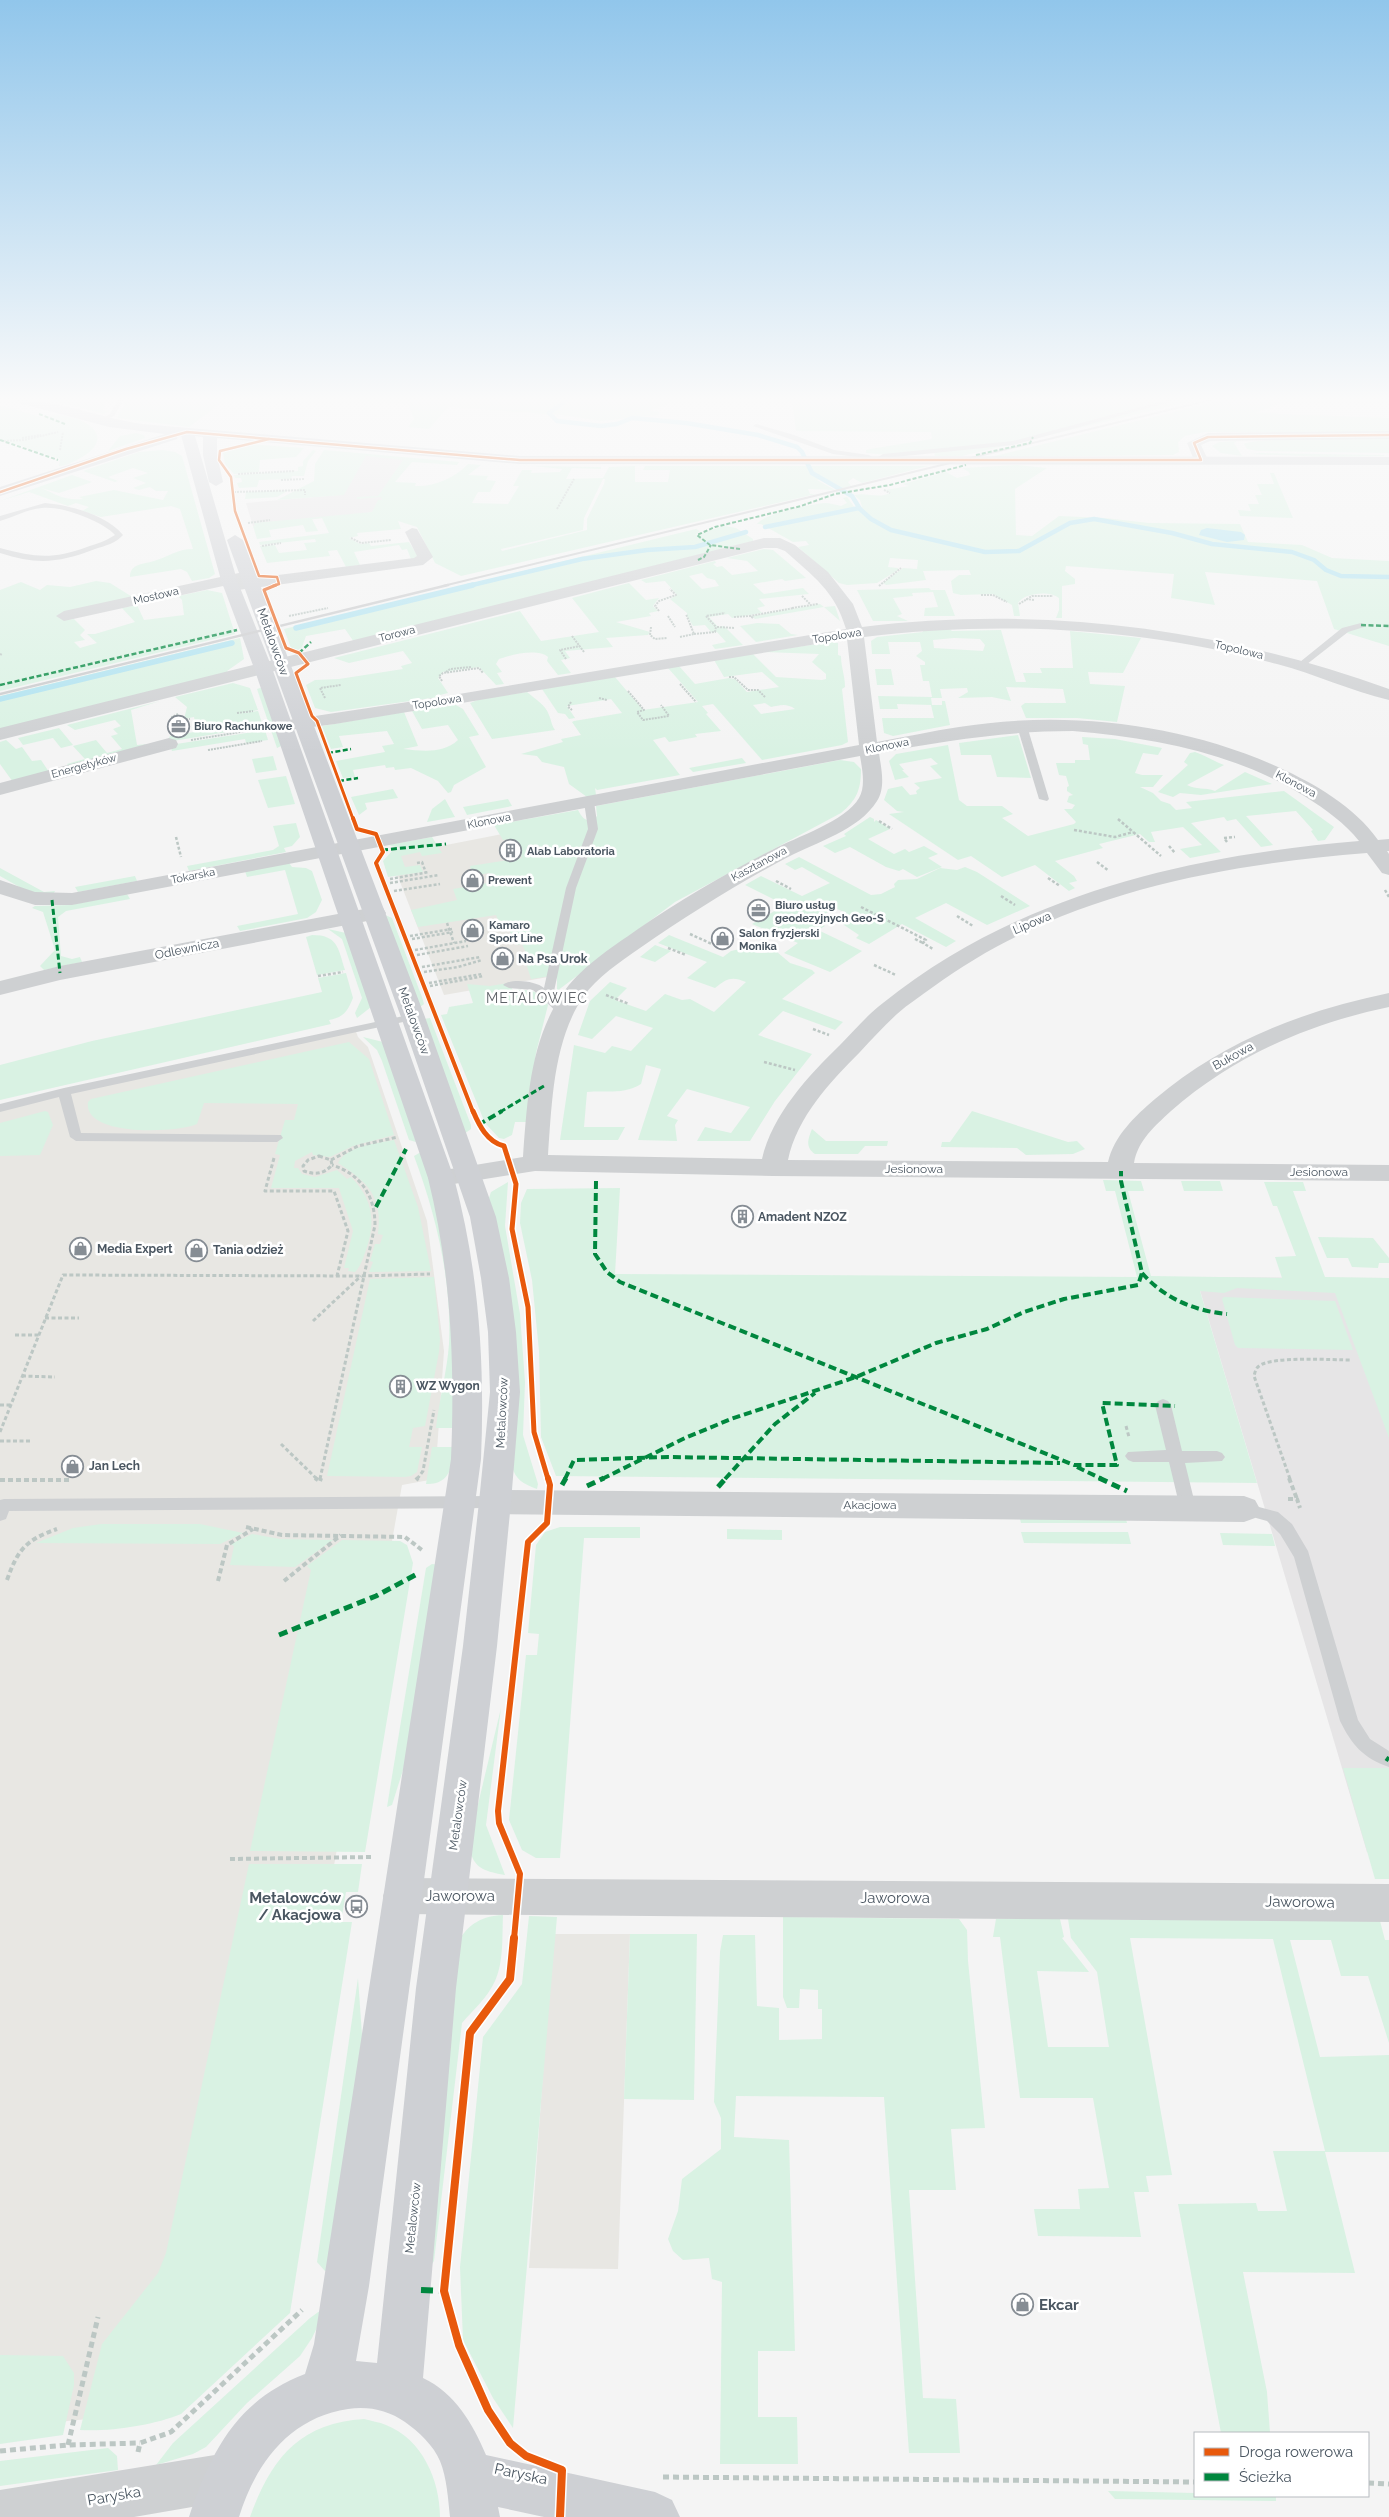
<svg xmlns="http://www.w3.org/2000/svg" width="1389" height="2517" font-family="Raleway,sans-serif">
  <style>
    .commercial { fill: #e8e7e3 }
    .education { fill: #e6e5e6 }
    .green { fill: #d9f2e3; fill-rule: evenodd }
    .water { fill: #aee2f0 }
    .lines { fill: none; stroke-linecap: round; stroke-linejoin: round }
    .stream-far1 { stroke: #aee2f0; stroke-width: 4.5 }
    .stream { stroke: #aee2f0; stroke-width: 5.5 }
    .path-far4 { stroke: #bcc7c4; stroke-width: 2; stroke-dasharray: 2 1; stroke-linecap: butt }
    .path-far3 { stroke: #bcc7c4; stroke-width: 2.5; stroke-dasharray: 3 2; stroke-linecap: butt }
    .path-far2 { stroke: #bcc7c4; stroke-width: 3; stroke-dasharray: 4 2.5; stroke-linecap: butt }
    .path-far1 { stroke: #bcc7c4; stroke-width: 4; stroke-dasharray: 5 3; stroke-linecap: butt }
    .path { stroke: #bcc7c4; stroke-width: 5; stroke-dasharray: 6 4; stroke-linecap: butt }
    .lane { fill: #ced0d2; fill-rule: evenodd }
    .street { fill: #ced0d2; fill-rule: evenodd }
    .secondary { fill: #ced0d4; fill-rule: evenodd }
    .rail-far1 { stroke: #c9cacc; stroke-width: 2 }
    .rail { stroke: #c9cacc; stroke-width: 2.5 }
    .quiet-far5 { stroke: #00873e; stroke-width: 2; stroke-dasharray: 4 2; stroke-linecap: butt }
    .quiet-far4 { stroke: #00873e; stroke-width: 2.5; stroke-dasharray: 5 2.5; stroke-linecap: butt }
    .quiet-far3 { stroke: #00873e; stroke-width: 3; stroke-dasharray: 6 3; stroke-linecap: butt }
    .quiet-far2 { stroke: #00873e; stroke-width: 4; stroke-dasharray: 8 4; stroke-linecap: butt }
    .quiet-far1 { stroke: #00873e; stroke-width: 5; stroke-dasharray: 9 5; stroke-linecap: butt }
    .quiet { stroke: #00873e; stroke-width: 6; stroke-dasharray: 12 6; stroke-linecap: butt }
    .cycleway-far5-casing { stroke: #fff; stroke-width: 4.5 }
    .cycleway-far4-casing { stroke: #fff; stroke-width: 5 }
    .cycleway-far3-casing { stroke: #fff; stroke-width: 6 }
    .cycleway-far2-casing { stroke: #fff; stroke-width: 8 }
    .cycleway-far1-casing { stroke: #fff; stroke-width: 9 }
    .cycleway-casing { stroke: #fff; stroke-width: 11 }
    .cycleway-far5 { stroke: #e8590c; stroke-width: 2.5 }
    .cycleway-far4 { stroke: #e8590c; stroke-width: 3 }
    .cycleway-far3 { stroke: #e8590c; stroke-width: 4 }
    .cycleway-far2 { stroke: #e8590c; stroke-width: 5 }
    .cycleway-far1 { stroke: #e8590c; stroke-width: 6 }
    .cycleway { stroke: #e8590c; stroke-width: 8 }
    .labels { text-anchor: middle; dominant-baseline: central; stroke-width: 5; stroke-linejoin: round; paint-order: stroke }
    .far-street-label { font-size: 11px; fill: #4a5661; stroke: #fff }
    .far-poi-label { font-size: 11px; font-weight: bold; fill: #4a5661; stroke: #fff; text-anchor: start }
    .street-label { font-size: 12px; fill: #4a5661; stroke: #fff }
    .poi-label { font-size: 12px; font-weight: bold; fill: #4a5661; stroke: #fff; text-anchor: start }
    .neighbourhood-label { font-size: 14px; letter-spacing: 1px; fill: #5f6368; stroke: #fff }
    .near-street-label { font-size: 15px; fill: #4a5661; stroke: #fff }
    .near-poi-label { font-size: 15px; font-weight: bold; fill: #4a5661; stroke: #fff; text-anchor: end }
  </style>
  <rect width="100%" height="100%" fill="#f4f4f4"/>
  <g class="commercial">
    <path d="M564,822L554,976L444,995L390,856Z"/>
    <path d="M355,1029L358,1037L368,1047L427,1221L444,1351L435,1479L402,1485L249,2341L175,2410L0,2428V1109Z"/>
    <path d="M553,1934H630L618,2269L529,2268Z"/>
  </g>
  <g class="education">
    <path d="M359,455L410,460L374,512L253,526L246,503L339,495Z"/>
    <path d="M1196,1277L1389,1278V1852H1367Z"/>
  </g>
  <g class="green">
    <path d="M51,400H107L103,410L109,411L104,414Z"/>
    <path d="M127,400H225L189,427L117,418Z"/>
    <path d="M348,400H671L669,404L649,411L659,412L658,415L601,421L562,415L448,407L429,429L408,427L414,419L408,404Z"/>
    <path d="M781,400H1196L962,456H935L934,452L889,455L866,453V450L870,449L932,439L931,432L796,431L792,401Z"/>
    <path d="M1222,400H1290L1255,413L1389,418V432H1205L1185,436L1178,442L1179,452L1173,455L991,457Z"/>
    <path d="M0,405L44,418L27,421C37,420 49,415 58,415C90,418 118,439 77,460C71,463 65,466 59,466L60,459L0,439Z"/>
    <path d="M136,433L144,435L145,438L108,451L120,436Z"/>
    <path d="M1389,439V453L1258,451L1247,449L1244,444C1254,437 1368,439 1389,439Z"/>
    <path d="M1237,441L1234,443L1242,456L1221,453L1212,446L1219,442Z"/>
    <path d="M246,444L304,448L296,457L260,460L259,472L234,474L225,464L223,453Z"/>
    <path d="M163,450L175,452L182,456L215,574L209,578L192,581L187,572L181,569L130,577C130,563 145,564 154,561C168,557 177,549 193,549L180,509L171,506L101,517L82,511L89,507L76,503L68,506L29,492L0,501L72,475L92,482L59,493L41,488C56,494 64,501 83,499L79,497L114,490L163,500L168,491H156L150,487L139,490L133,488L146,483L133,478L148,473L133,468L108,477L118,481L115,482L83,471L139,452Z"/>
    <path d="M313,450L316,451L308,461L304,476H292L291,479L259,480L257,487L239,488L237,483L242,482L241,478H235L234,475L298,471V467L303,466V461Z"/>
    <path d="M324,450L459,462L457,465L412,462L395,482L416,483L415,486C434,487 455,478 468,464L481,465L468,475L488,476L486,480L496,481L490,492H478L472,503L508,504L519,486H513L522,470H532L531,473L560,472L562,469L534,466L601,467V469L572,468L566,479L603,478L609,467L635,466V482H668L670,470H643L645,466H928L862,483L853,478L848,482L851,486L840,489L823,478L817,480L835,490L808,489L810,494H816L461,576L435,563L417,527L398,521L401,529L357,533L358,536L349,538L360,544L369,543L371,546L409,542L419,558L411,559L407,549L402,550L399,545L354,552L360,565L346,567L337,550L328,551L330,556L267,563L260,546L275,545L279,553L307,550L304,543L316,542L315,539L260,545L259,542L329,533L322,518L312,519L318,531L306,532L303,525L269,530L271,537L257,539L253,526H255L254,523L372,512L378,500H382L381,497L357,499V497L378,496L403,460L366,456L344,495L277,500L314,481L315,464ZM603,479H605L604,484L587,519V530L502,551L501,549L583,530L584,518Z"/>
    <path d="M1260,453L1383,455L1385,456L1325,457L1250,454Z"/>
    <path d="M1017,465L1047,468L1015,489L1016,535L1032,536L1059,516L1105,518L1149,523L1240,524L1248,542L1302,545L1332,558L1389,561V646L1334,629L1317,581L1205,572L1215,605L1171,598L1174,574L1066,566L1065,571L1075,579V584L1062,586V618H1056L1059,610V598C1049,590 1024,593 1018,603L1020,616H1014L1012,605L993,594L961,595L953,593L951,581L959,575H971L969,570L923,571L926,580L886,585L883,583L903,568L917,569L918,560L890,558L888,567L898,568V570L877,583L847,585L839,583L798,547L809,545L806,541L793,542L761,524H757C763,514 812,504 825,503C830,503 836,505 841,506L847,503L843,498L847,497L855,508L862,507L860,500L854,495C867,492 878,499 890,493L885,490L909,486L903,484L946,472L957,478L970,475L969,472L962,468Z"/>
    <path d="M1270,473H1274L1293,518L1240,516L1238,510L1251,511L1248,504H1259L1255,495H1262L1257,484H1274Z"/>
    <path d="M289,490L277,497L245,499L246,492Z"/>
    <path d="M724,526L736,528L753,539V541L354,642L345,629L306,636L302,647L298,650L291,648L284,629L696,529L700,531L695,535Z"/>
    <path d="M764,549L773,550L806,578L785,581L782,579L753,584L764,594L803,588L809,594L759,599L765,606L757,608L762,613L732,618L728,614L709,617L718,627L724,626L743,645L715,649L712,645L726,642L717,632L712,633L705,625L693,626L687,616V613L670,599L677,595L665,581L646,583L641,580L715,561L716,563L713,564L717,567L722,566L732,575L758,571L747,561L727,558ZM702,573L707,578L715,580L719,586L702,589L689,576Z"/>
    <path d="M96,581L110,583L134,598L64,620L74,619L85,630L80,635L85,640L74,642L80,648L97,643L87,634H95L135,622L122,608L137,605L144,620L184,615L182,600L178,596L207,590L222,593L235,634L0,691V590L21,582L40,590L47,585L70,587Z"/>
    <path d="M629,583L646,600L659,598L653,606L658,611L649,613L651,616L616,622L650,632L648,635L606,638L613,647L565,651L570,658L561,660L571,673L558,675L547,661L548,657C537,648 511,655 499,659L496,664L502,672L497,673L504,684L496,685L479,667L443,672L438,678L448,693L440,695L439,697L331,712L315,708L306,685L315,680L339,679L403,669L401,666L412,663L403,651L349,663L334,658L520,611L541,641L599,632L572,598Z"/>
    <path d="M929,588L931,590H945L955,616H924L925,608L938,607L933,592L912,593L913,596L893,598L902,614L897,616L908,621H873L857,590Z"/>
    <path d="M820,604L824,607L835,606L840,621L824,607L755,619L752,616Z"/>
    <path d="M757,623L779,624L791,634L798,635L756,642L740,626Z"/>
    <path d="M947,627L952,631L1001,630L1016,682H1026L1023,673H1042L1040,668H1073L1070,631L1141,638L1123,673L1088,672L1090,684L1125,686L1117,722L1077,718H1026L1021,706L1025,703H1066L1063,689L1006,687L1011,701L992,697L958,698L968,692L967,688L940,689L942,698H931L932,705H942V701H945L950,725L893,736L884,733L882,718H934L931,705L897,704L898,709H880L878,696L932,697L929,681H923L920,665H925V662L916,656L922,651L920,642H888L890,654H872L871,641L877,637L923,632L922,628ZM954,638L980,639L985,645L983,651L934,648L933,640Z"/>
    <path d="M240,638L244,659L227,671L229,673L0,730V696Z"/>
    <path d="M830,642L838,643V655L841,656C841,667 845,676 845,687L842,689L848,742L842,745L762,760L713,704L702,706L708,713L706,714L721,731L695,734L697,737L669,742L665,737L653,740L680,775L597,790L595,788L596,795L587,797L569,784L564,767L542,762L537,756L521,754L563,742L561,739L581,735L572,722L574,721L622,713L611,699L567,706L575,718L569,719L565,714L558,713L542,689L615,677L643,710L698,702L668,668L679,666L695,684L729,678L735,679L747,692L779,687L762,672L724,677L714,660L753,654L776,677L822,680L826,679V674L812,662L819,654L764,652ZM765,703L771,707C780,705 787,703 795,709L761,714L753,705Z"/>
    <path d="M875,669H891L894,685H877Z"/>
    <path d="M233,683L250,688L258,710L237,714L258,711L263,726L167,742L170,736L194,732L192,727L196,726L194,717L184,719L187,707L175,697Z"/>
    <path d="M263,687L283,745L277,748L257,689Z"/>
    <path d="M527,692C535,699 546,705 549,715C552,722 551,724 555,730L492,739L470,703L480,699Z"/>
    <path d="M160,701L131,710L137,745L148,744L69,767L67,764L85,759L73,746L96,740L107,753L122,749L111,736L118,734L113,729L121,726L115,720L75,730L67,725Z"/>
    <path d="M454,704L463,709L479,735L469,737L486,767L454,785L451,792L448,793L438,781L411,768L395,770L394,767L386,768L385,765L353,770L355,777L343,778L336,761L385,752L382,746L394,744L387,731L339,736L343,747L331,749L322,726L404,712L418,746L403,749C422,751 443,754 458,740L448,725L422,729L412,711L449,706Z"/>
    <path d="M59,728L73,745L61,748L53,738L23,745L18,738Z"/>
    <path d="M265,730L268,740L246,743L245,739L172,751L170,745Z"/>
    <path d="M1018,735L1031,778L997,777L991,755H961L959,743Z"/>
    <path d="M1082,737L1115,739L1162,748L1158,755L1143,753L1135,773L1142,775H1163L1153,787H1140L1153,793L1161,801L1170,804L1176,810L1192,808L1186,802L1284,791L1334,827L1325,840L1318,841L1311,831L1313,830L1296,811L1246,816L1273,845L1261,847L1236,819L1227,821L1224,817L1191,823L1221,852L1190,858L1180,849L1202,845L1183,827L1151,832L1155,842H1149L1140,834L1099,844L1103,848L1055,861L1074,876L1077,881L1069,883L1075,888L1069,891L1035,865L1002,877L971,856L958,860L889,814L904,812L897,811L884,800L888,789L902,786L910,795L917,794L916,791L920,788L914,783L942,778L930,766L938,764L931,758L899,764L904,770H902L909,777L895,780L889,761L896,754L948,745L959,800L967,806H1002L1013,814L1002,818L1028,836L1074,824L1076,822L1064,809H1072L1075,805L1067,802L1069,796L1073,795L1067,791V787L1069,786L1066,776L1059,775L1056,763H1075V760H1090L1088,745L1083,744Z"/>
    <path d="M6,740L16,749L22,747L32,761L41,760L49,772L13,782L0,764V742Z"/>
    <path d="M1195,752C1207,756 1213,761 1224,765L1187,785C1196,790 1205,787 1215,791L1245,772L1272,784L1201,795L1180,793L1173,797L1158,792L1188,765L1184,762L1190,753Z"/>
    <path d="M273,756L277,770L256,773L252,759Z"/>
    <path d="M742,758L746,763L693,772L689,768Z"/>
    <path d="M840,760L854,762L861,769C861,789 857,800 841,813L675,902L557,991V975L531,979L525,960L529,959L522,944L516,945L509,929L502,930L496,915L418,927L411,910L457,900L453,889L493,882L489,873L473,876L470,866L522,858L512,839L503,840L494,825L578,810C582,817 584,821 593,821L597,816L596,806Z"/>
    <path d="M286,776L295,804L268,808L258,780Z"/>
    <path d="M393,789L398,798L365,803L367,809L359,815L351,797Z"/>
    <path d="M445,799L455,817L427,822L432,809Z"/>
    <path d="M508,799L512,806L467,815L463,807Z"/>
    <path d="M870,817L874,819V822L876,820L890,829L868,839L894,854L905,849L909,852L924,846L938,854L928,858L942,867L917,877L903,869L899,871L886,867L850,847L835,853L823,846L846,836L844,834Z"/>
    <path d="M296,823L300,837L292,846L284,848L286,852L189,871L187,866L273,850L279,846L273,826Z"/>
    <path d="M432,837L442,853L422,856L420,852L401,856L405,867L420,865L423,872L388,877L383,861L392,851L400,848L388,845Z"/>
    <path d="M799,857L871,895L881,894L895,887L894,884L898,880L917,879L940,868L957,870L965,867L977,872L1030,906L987,925L946,903L915,918L956,941L946,947L902,924L869,944L856,938L859,935L841,923V918L844,912L835,908L814,920L825,926L818,930L862,951L830,972L784,953L798,943L752,924L785,905L745,885L761,876L802,896L830,883L802,867L795,870L785,864Z"/>
    <path d="M289,863L292,867L306,868L312,871L322,900L316,912L307,918L240,931L237,926L298,914L285,870L247,877L245,871Z"/>
    <path d="M0,868L44,892L55,891L53,895L30,893L0,876Z"/>
    <path d="M135,876L137,881L78,892L75,887Z"/>
    <path d="M127,894L130,899L66,911L58,917L61,956L72,959L80,957L82,962L44,970L40,966L55,950L43,912L32,908L35,906L70,905Z"/>
    <path d="M385,915L392,918L422,997L424,1004L420,1007Z"/>
    <path d="M328,929L346,933L371,1007L357,1018L355,1013L362,998L342,939Z"/>
    <path d="M312,935C338,935 338,948 345,970L317,975L306,937Z"/>
    <path d="M669,935L723,957L731,951L744,948L758,953L777,952L790,963L812,970L815,973L782,999L843,1022L835,1030L783,1011L758,1035L812,1054L775,1101L750,1141H697L705,1127L731,1133L750,1107L687,1089L667,1116L678,1120L675,1125L677,1141L638,1140L661,1069L646,1065L641,1084C624,1095 606,1090 587,1092L584,1127H625L618,1140H560L574,1045L605,1053L612,1046L631,1051L653,1028L616,1016L592,1039L578,1035L590,1001L610,982L627,988L615,1000L646,1011L665,994L682,1000L690,999L714,1012L746,982C732,976 727,978 715,988L687,978L707,962L658,943Z"/>
    <path d="M655,945L671,951L655,962L640,957Z"/>
    <path d="M346,973L353,998C347,1012 344,1017 329,1020L331,1024L0,1100V1065L92,1041L322,992L318,978Z"/>
    <path d="M508,983L513,990C528,989 541,990 548,1005L536,1053L527,1122H515L512,1135L504,1139L499,1138L485,1123L441,1015L447,1014L449,1007L473,1003L467,984L490,986Z"/>
    <path d="M430,1018L471,1125V1129L464,1134L424,1019Z"/>
    <path d="M363,1037L383,1042L416,1142L409,1140L382,1061L377,1050Z"/>
    <path d="M349,1042L369,1059L394,1135L353,1146L330,1157L313,1155L312,1152L295,1161L294,1168H298L302,1174L315,1177L337,1170L347,1179L351,1177C373,1199 376,1222 366,1250C363,1258 361,1266 355,1272L348,1271L349,1268H344L353,1231L339,1188H271L280,1155L275,1154L285,1120H294L298,1104L204,1103L197,1124C177,1133 83,1137 88,1102L91,1099Z"/>
    <path d="M45,1111L48,1112L53,1125L40,1155L0,1156V1123Z"/>
    <path d="M972,1111L1068,1142L1077,1141L1085,1149L1073,1154L1026,1155L1017,1148L941,1147L942,1142H950Z"/>
    <path d="M812,1129L826,1141H888L887,1146H865L858,1154H815C805,1147 808,1139 812,1129Z"/>
    <path d="M394,1140L418,1207L431,1271L369,1272L373,1262L370,1261L375,1244H380L383,1235L378,1234C383,1197 368,1182 338,1163C346,1146 378,1143 394,1140Z"/>
    <path d="M421,1152L445,1225L458,1428H436C439,1400 447,1372 449,1344C452,1281 436,1215 414,1156Z"/>
    <path d="M1103,1180L1141,1181L1144,1191H1128L1151,1276L1282,1278L1275,1257L1296,1256L1277,1206H1273L1264,1182H1303L1306,1191H1293L1325,1277L1389,1278V1438L1335,1293L1237,1288L1224,1293L1200,1291L1257,1483L556,1476L541,1437L539,1351L532,1280L520,1223L521,1203L527,1189L620,1188L615,1274L1137,1277L1115,1191H1106Z"/>
    <path d="M1181,1181H1220L1223,1191H1184Z"/>
    <path d="M508,1182L505,1226L520,1314L525,1382L523,1435L538,1484L537,1489C524,1484 515,1480 512,1466L489,1198L491,1192Z"/>
    <path d="M1318,1237L1373,1238L1389,1258V1263H1379L1378,1268L1352,1267L1348,1258H1327Z"/>
    <path d="M434,1277L440,1339L439,1352L425,1426L413,1428L409,1447H422L417,1472L411,1476L405,1477L327,1476L370,1279Z"/>
    <path d="M1224,1297L1335,1301L1353,1350L1238,1348L1235,1345L1222,1299Z"/>
    <path d="M432,1447H456C452,1466 450,1485 426,1484Z"/>
    <path d="M1020,1519H1126L1127,1523H1021Z"/>
    <path d="M101,1524H200L243,1533L220,1544L36,1543L73,1528Z"/>
    <path d="M560,1527H640V1538H584L560,1858H536L522,1850L509,1820L526,1655H537L539,1634L528,1633L536,1545L545,1532Z"/>
    <path d="M727,1529L782,1530V1540L727,1539Z"/>
    <path d="M1021,1532H1128L1131,1544L1024,1543Z"/>
    <path d="M1220,1533L1272,1534L1275,1546L1223,1545Z"/>
    <path d="M252,1534L280,1539L333,1540L295,1567L230,1565L234,1546L231,1544Z"/>
    <path d="M342,1540L400,1541L407,1545L413,1563L365,1852L250,1851L311,1570L307,1566Z"/>
    <path d="M432,1564L441,1565L419,1719L392,1805L387,1807L426,1568Z"/>
    <path d="M501,1708L486,1825L505,1875C482,1871 471,1867 469,1842Z"/>
    <path d="M1343,1768H1389V1879H1375Z"/>
    <path d="M249,1864H362L358,1892H346L341,1922H352L290,2313L181,2414C155,2425 109,2432 80,2430L102,2344L158,2273L166,2253Z"/>
    <path d="M503,1915C502,1935 504,1962 495,1981C488,1997 473,2010 462,2023L434,2261L427,2271L458,1942C468,1924 482,1916 503,1915Z"/>
    <path d="M529,1916L557,1917L513,2428L493,2398L463,2340L460,2267L483,2037L522,1984Z"/>
    <path d="M783,1917L959,1919L967,1930L968,1961L985,2128L951,2129L956,2190H909L923,2398L956,2399L960,2453H909L884,2097L736,2096L734,2137L789,2140L795,2351H758V2417H797L798,2464H720L722,2282L712,2279L709,2258L683,2260L673,2251L668,2239L678,2211L682,2179L721,2149V2118L714,2102L720,1952L723,1935H755L757,2006L779,2008V2040L822,2039V2009H818V1990L800,1989L799,2008H787L783,1997Z"/>
    <path d="M996,1919H1060L1064,1937L1062,1938L1089,1972L1037,1971L1048,2047H1109L1097,1972L1071,1938L1068,1919L1380,1921L1385,1940H1389V2043L1368,1976H1341L1331,1940H1290L1320,2057L1389,2055V2152H1325L1355,2273L1243,2272L1267,2392L1270,2433H1221L1178,2204L1256,2203L1258,2211H1287L1273,2151H1325L1273,1939L1130,1938L1172,2175L1146,2176L1149,2192H1134L1141,2237L1038,2236L1034,2209H1080L1078,2189L1109,2188L1093,2098H1020L1000,1937H993Z"/>
    <path d="M630,1934H697L694,2100L624,2099Z"/>
    <path d="M358,1978L364,2063L332,2270L325,2271L317,2262Z"/>
    <path d="M328,2305L312,2338L300,2356L247,2403L206,2447L193,2454L156,2465L173,2443L310,2318Z"/>
    <path d="M0,2355L63,2356L74,2373V2385L63,2435L0,2444Z"/>
    <path d="M364,2419C371,2421 379,2422 386,2425C422,2439 440,2480 440,2517H250C271,2459 299,2423 364,2419Z"/>
    <path d="M108,2448L117,2456L118,2470L0,2486V2461Z"/>
    <path d="M1108,2491L1195,2493V2496H1276V2501L1115,2499Z"/>
  </g>
  <path class="water" d="M1207,528L1241,532L1245,535L1244,540L1227,542L1199,535L1201,530Z"/>
  <g class="lines">
    <g class="stream-far1">
      <path d="M567,400L549,413L557,421L601,426L617,424L632,418L686,423L758,435L797,447L802,452L812,473L852,496L860,509L871,519L891,530L985,552L1019,551L1070,523L1094,519L1172,533L1212,544L1292,552L1314,560L1326,570L1341,576L1389,577"/>
      <path d="M765,527L859,508"/>
      <path d="M468,586L582,559L647,550L695,547L746,532"/>
    </g>
    <g class="stream">
      <path d="M296,628L473,585"/>
      <path d="M0,699L232,643"/>
    </g>
    <g class="path-far4">
      <path d="M22,438L41,435"/>
      <path d="M4,441L24,440L58,432"/>
      <path d="M60,450L63,432"/>
      <path d="M238,474L295,471"/>
      <path d="M281,480L304,479"/>
      <path d="M884,490L890,493"/>
      <path d="M234,492L305,490V495"/>
      <path d="M557,509L574,479"/>
      <path d="M248,523L270,520"/>
      <path d="M351,538L361,543L391,540"/>
      <path d="M262,546L281,543"/>
      <path d="M879,586L901,568"/>
      <path d="M981,595H993L1007,602"/>
      <path d="M802,596L810,604"/>
      <path d="M1026,599L1034,600"/>
      <path d="M1019,604L1032,596H1053"/>
      <path d="M792,608L818,604"/>
      <path d="M659,611L655,606L659,601L676,595L670,589"/>
      <path d="M289,616L328,608"/>
      <path d="M668,616L675,627"/>
      <path d="M734,617L750,616"/>
      <path d="M753,618L750,616L794,608"/>
      <path d="M651,627L650,635L655,639L667,638"/>
      <path d="M717,627L735,628"/>
      <path d="M694,634L715,632L716,627L706,616L725,613"/>
      <path d="M572,636L584,652"/>
      <path d="M680,637L694,634L686,614"/>
      <path d="M0,654L2,655"/>
      <path d="M566,659L560,650L580,646"/>
      <path d="M446,672L450,669L471,667"/>
      <path d="M729,677H734L748,690H758L765,697"/>
      <path d="M442,681L439,676L443,673L479,668L483,673"/>
      <path d="M680,684L696,702"/>
      <path d="M628,691L644,710L637,712L643,720L669,716L661,705"/>
      <path d="M325,698L320,688L341,685"/>
      <path d="M599,698L607,700"/>
      <path d="M571,702L568,707L572,710"/>
      <path d="M237,713L253,711"/>
      <path d="M178,714L172,717L173,721L190,719"/>
      <path d="M191,740L259,729"/>
      <path d="M208,750L262,741"/>
    </g>
    <g class="path-far3">
      <path d="M1118,819L1161,856"/>
      <path d="M879,821L892,829"/>
      <path d="M1074,830L1115,837L1133,832"/>
      <path d="M176,837L181,857"/>
      <path d="M1227,842L1224,838L1235,837"/>
      <path d="M1169,846L1175,853"/>
      <path d="M1097,862L1109,871"/>
      <path d="M417,863L422,862L426,873"/>
      <path d="M1048,878L1060,886"/>
      <path d="M390,879L429,872"/>
      <path d="M776,881L791,889"/>
      <path d="M390,883L439,875"/>
      <path d="M1385,890L1389,897"/>
      <path d="M394,891L440,884"/>
      <path d="M1001,896L1015,905"/>
      <path d="M861,907L926,940L923,943L933,949"/>
      <path d="M957,916L973,926"/>
      <path d="M447,923L454,943"/>
      <path d="M690,934L712,944"/>
      <path d="M410,936L452,929"/>
      <path d="M412,939L453,932"/>
      <path d="M915,939L923,943"/>
      <path d="M668,948L686,955"/>
      <path d="M415,950L466,941"/>
      <path d="M417,955L468,946"/>
      <path d="M874,965L896,975"/>
      <path d="M422,967L480,957"/>
      <path d="M424,972L458,967L482,960"/>
      <path d="M318,976L343,972"/>
      <path d="M429,983L482,974"/>
      <path d="M430,986L484,976"/>
      <path d="M606,995L629,1004"/>
      <path d="M813,1029L829,1035"/>
      <path d="M764,1062L795,1070"/>
    </g>
    <g class="path-far2">
      <path d="M319,1156L331,1160L332,1165C324,1174 315,1175 304,1171L303,1166L308,1160Z"/>
      <path d="M274,1158L265,1191H334L348,1231L337,1276"/>
      <path d="M331,1160L358,1146L398,1137"/>
      <path d="M45,1318H79"/>
      <path d="M313,1321L361,1276"/>
      <path d="M15,1335H39"/>
      <path d="M22,1376L55,1377"/>
      <path d="M0,1405H11"/>
      <path d="M1126,1426L1129,1437"/>
      <path d="M0,1432L63,1275L361,1276L430,1274"/>
      <path d="M0,1441H30"/>
      <path d="M281,1444L317,1479"/>
      <path d="M320,1479L375,1225C375,1196 361,1174 332,1165"/>
      <path d="M417,1479L423,1471L434,1410"/>
      <path d="M1290,1479L1254,1376C1255,1372 1256,1368 1259,1366C1271,1356 1334,1360 1352,1360"/>
    </g>
    <g class="path-far1">
      <path d="M315,1478L318,1480"/>
      <path d="M1289,1478L1297,1499"/>
      <path d="M0,1480H71"/>
      <path d="M416,1480L418,1478"/>
      <path d="M320,1481L321,1478"/>
      <path d="M1288,1499H1297L1300,1508"/>
      <path d="M246,1527L282,1535L405,1537L422,1550"/>
      <path d="M7,1580C18,1549 26,1540 57,1529"/>
      <path d="M218,1581L227,1545L253,1529"/>
      <path d="M284,1581L341,1535"/>
      <path d="M230,1859L373,1857"/>
    </g>
    <g class="path">
      <path d="M68,2445L98,2317"/>
      <path d="M0,2451L68,2445L140,2443"/>
      <path d="M138,2452L140,2443L171,2432L302,2310"/>
      <path d="M663,2477L1195,2482"/>
      <path d="M1368,2483L1389,2484"/>
    </g>
    <g class="lane">
      <path d="M118,400H124L114,416L99,422V420L110,414Z"/>
      <path d="M1167,400H1178L1013,445L885,458L879,462L873,463L865,458L833,454L753,426L756,424L794,435L834,450L869,455L875,459L883,454L1013,441Z"/>
      <path d="M45,503C69,505 107,515 123,535C116,543 105,546 95,549C59,563 37,565 0,553V548C35,557 51,560 87,547C96,544 106,541 115,535C103,521 59,505 42,508C27,509 14,517 0,521V516Z"/>
      <path d="M1361,623L1365,625L1364,627L1348,632L1302,668L1295,666L1342,628Z"/>
      <path d="M1022,723L1027,726L1049,799L1047,801L1039,799L1017,726Z"/>
      <path d="M589,799L594,802L598,829L576,888L553,996L569,1012L563,1015L559,1014L533,990L509,988L503,985C511,978 536,981 544,988L566,888L588,829L584,802Z"/>
      <path d="M413,1014L417,1015V1019L71,1094L81,1133L281,1135L283,1138L277,1142L76,1141L70,1137L59,1097L0,1112V1104L64,1088Z"/>
      <path d="M1163,1399L1168,1401L1171,1405L1182,1451H1217L1222,1453L1225,1457L1222,1461L1185,1463L1196,1508L1194,1512L1188,1514L1182,1512L1180,1508L1169,1462H1133L1128,1460L1125,1456L1128,1452L1166,1450L1155,1405L1158,1401Z"/>
      <path d="M495,1496L501,1498L503,1502L501,1506L495,1508L9,1511L6,1519L0,1521V1500L4,1499Z"/>
      <path d="M1244,1503L1278,1512L1292,1524L1308,1551L1358,1720L1370,1739L1389,1751V1767C1363,1758 1352,1745 1340,1721L1294,1557L1280,1534L1267,1521L1238,1513L1236,1509L1238,1505Z"/>
    </g>
    <g class="street">
      <path d="M1389,431V439L1210,441L1201,445L1208,460L1201,464L1194,460L1187,443L1208,433Z"/>
      <path d="M412,528L417,529L433,557L423,565L231,591L223,586L64,621L56,616L64,611L248,571L254,573L256,576L254,578L414,558L417,556L405,532Z"/>
      <path d="M764,538H780L795,545L828,572L853,604L862,627C1042,605 1219,628 1389,689V700C1351,691 1315,674 1277,664C1143,628 1002,620 864,637L877,742C905,737 932,731 959,727C1065,710 1180,723 1278,767C1315,784 1354,806 1378,840L1389,839V851H1387L1389,854V875L1382,873L1367,853C1216,865 1058,895 933,987C921,996 908,1004 897,1014C884,1026 872,1039 860,1052C830,1082 797,1117 788,1160L1108,1162C1114,1136 1135,1116 1155,1099C1223,1041 1303,1011 1389,993V1007C1308,1024 1234,1056 1171,1111C1155,1126 1138,1140 1134,1163L1389,1165V1181L773,1176L535,1171L441,1186L432,1184L428,1178L432,1172L523,1157C527,1103 530,1042 561,996C580,967 610,949 638,929C681,900 726,873 772,850C796,837 846,821 859,798C866,786 862,768 860,756L72,905H35L0,894V880L35,892L72,893L859,745L847,639L335,724L282,731L276,730L273,726L276,722L282,721L441,697L846,629C835,591 813,576 785,551L777,548H764L0,740V728ZM1073,731C1155,738 1236,753 1306,797C1325,809 1346,824 1359,841C1190,855 1018,894 883,1003C867,1015 854,1031 840,1045C808,1076 772,1115 762,1159L548,1155C552,1103 553,1042 583,997C597,977 620,962 640,948C688,915 737,884 788,857C817,842 859,830 877,801C886,787 881,768 879,753C944,741 1007,731 1073,731Z"/>
      <path d="M169,738L176,740L178,744L176,748L0,795V783Z"/>
      <path d="M375,907L383,908L386,913L383,918L60,980L0,995V981L60,966Z"/>
      <path d="M495,1490L1244,1496L1255,1500L1260,1509L1255,1518L1244,1522L495,1514L484,1511L479,1502L484,1493Z"/>
      <path d="M402,1878L1389,1884V1922L402,1914L388,1909L383,1896L388,1883Z"/>
      <path d="M227,2453L244,2460L251,2477L244,2494L227,2501L134,2517H0V2490Z"/>
    </g>
    <path class="secondary" d="M17,400C59,400 100,418 142,424L520,456L1389,457V465L520,464L217,438V455L223,482L216,486L209,482L203,455V437L195,436L237,580L272,668L454,1178C479,1271 485,1363 481,1459L369,2286L356,2361L377,2363L416,1988L463,1646L479,1502L490,1392L488,1332L481,1278L470,1217L401,1017L227,540L235,535L243,540L425,1017L496,1217L509,1278L516,1332L520,1392L511,1502L497,1646L456,1988L423,2378C455,2393 473,2424 486,2455L655,2492L672,2500L680,2517H544L498,2507L500,2517H450C448,2499 447,2478 440,2461C434,2446 418,2431 405,2422C388,2410 368,2406 348,2409C289,2418 256,2463 239,2517H189C211,2451 237,2400 305,2374L314,2344L451,1459C455,1363 451,1271 428,1178L254,668L221,580L181,435H178L177,439L0,496V487L165,434L109,427L19,403Z"/>
    <path class="rail-far1" d="M443,586L1210,400"/>
    <path class="rail" d="M0,694L448,585"/>
    <g class="quiet-far5">
      <path d="M39,414L65,424"/>
      <path d="M0,440L58,460"/>
      <path d="M976,455L1030,443L1033,437"/>
      <path d="M740,549L710,545L697,535L715,527L801,506L835,494L890,485L966,465"/>
      <path d="M698,560L704,557L711,545"/>
    </g>
    <g class="quiet-far4">
      <path d="M1361,625L1389,626"/>
      <path d="M299,653L311,642"/>
      <path d="M0,685L237,630"/>
      <path d="M328,753L351,749"/>
      <path d="M339,781L358,778"/>
    </g>
    <g class="quiet-far3">
      <path d="M382,850L446,844"/>
      <path d="M52,900L60,973"/>
      <path d="M500,1112L544,1086"/>
    </g>
    <g class="quiet-far2">
      <path d="M478,1125L502,1111"/>
      <path d="M596,1181L595,1254L607,1272L620,1282L1074,1465H1117L1102,1403L1175,1406"/>
      <path d="M376,1207L406,1149"/>
      <path d="M1142,1273C1164,1298 1194,1311 1227,1314"/>
      <path d="M1077,1467L1102,1479"/>
      <path d="M565,1479L574,1460L668,1457L1060,1463"/>
      <path d="M602,1479L685,1438L731,1419L856,1377L936,1343L987,1329L1024,1312L1064,1299L1138,1285L1142,1273L1121,1181V1171"/>
      <path d="M725,1479L775,1424L815,1393"/>
    </g>
    <g class="quiet-far1">
      <path d="M1099,1478L1127,1491"/>
      <path d="M562,1485L566,1478"/>
      <path d="M587,1486L604,1478"/>
      <path d="M718,1487L726,1478"/>
      <path d="M279,1635L376,1596L419,1573"/>
      <path d="M1386,1758L1389,1760"/>
    </g>
    <path class="quiet" d="M421,2290L444,2291"/>
    <defs>
      <g id="cycleway-far5">
        <path d="M269,439L220,451L219,460L231,477L235,511L259,576L277,577L279,584L273,586"/>
        <path d="M0,492L126,449L187,432L520,460H1201L1194,443L1208,437L1389,435"/>
      </g>
      <path id="cycleway-far4" d="M276,585L264,590L286,648L299,653L308,664L296,673L312,716L317,721L353,819"/>
      <path id="cycleway-far3" d="M353,818L357,829L376,834L383,852L376,863L473,1112"/>
      <path id="cycleway-far2" d="M473,1111C479,1125 487,1142 504,1146L516,1184L512,1229L528,1307L534,1432L548,1479"/>
      <path id="cycleway-far1" d="M514,1939L520,1874L499,1823L498,1811L528,1542L547,1523L550,1485L548,1478"/>
      <path id="cycleway" d="M514,1938L510,1979L470,2033L444,2291L459,2345L488,2410L510,2443L526,2456L562,2470L560,2517"/>
    </defs>
    <use href="#cycleway-far5" class="cycleway-far5-casing"/>
    <use href="#cycleway-far4" class="cycleway-far4-casing"/>
    <use href="#cycleway-far3" class="cycleway-far3-casing"/>
    <use href="#cycleway-far2" class="cycleway-far2-casing"/>
    <use href="#cycleway-far1" class="cycleway-far1-casing"/>
    <use href="#cycleway" class="cycleway-casing"/>
    <use href="#cycleway-far5" class="cycleway-far5"/>
    <use href="#cycleway-far4" class="cycleway-far4"/>
    <use href="#cycleway-far3" class="cycleway-far3"/>
    <use href="#cycleway-far2" class="cycleway-far2"/>
    <use href="#cycleway-far1" class="cycleway-far1"/>
    <use href="#cycleway" class="cycleway"/>
  </g>
  <linearGradient id="sky" x2="0" y2="1"><stop stop-color="#91c6eb"/><stop offset="0.53" stop-color="#fafafa"/><stop offset="1" stop-color="#fafafa" stop-opacity="0"/></linearGradient>
  <rect width="1389" height="753" fill="url(#sky)"/>
  <defs>
    <symbol id="office-ring" viewBox="-11 -11 22 22"><circle r="9.5" fill="#fff" stroke="#868d94" stroke-width="1.5"/><path d="M-6-3h4V-5.5h4V-3h4V5H-6ZM-1-4.5V-3h2v-1.5ZM-6 0V1H6V0Z" fill="#868d94"/></symbol>
    <symbol id="building-ring" viewBox="-11 -11 22 22"><circle r="9.5" fill="#fff" stroke="#868d94" stroke-width="1.5"/><path d="M-4-6H4V6H1V3H-1V6H-4ZM-2.5-4.3h1.7v1.8h-1.7ZM.8-4.3h1.7v1.8H.8ZM-2.5-1h1.7V.8h-1.7ZM.8-1h1.7V.8H.8Z" fill="#868d94"/></symbol>
    <symbol id="shop-ring" viewBox="-11 -11 22 22"><circle r="9.5" fill="#fff" stroke="#868d94" stroke-width="1.5"/><path d="M-5-2.5h2.3a2.7 3.5 0 0 1 5.4 0H5L5.5 6h-11ZM-1.5-2.5h3a1.5 2.3 0 0 0-3 0Z" fill="#868d94"/></symbol>
    <symbol id="bus-ring" viewBox="-11 -11 22 22"><circle r="9.5" fill="#fff" stroke="#868d94" stroke-width="1.5"/><path d="M-5-6H5V4H4V6H2V4H-2V6H-4V4H-5ZM-3.5-4V0h7V-4ZM-3.5 1.2v1.5H-2V1.2ZM2 1.2v1.5H3.5V1.2Z" fill="#868d94"/></symbol>
  </defs>
  <g fill-rule="evenodd">
    <use href="#office-ring" x="166" y="714" width="25" height="25"/>
    <use href="#building-ring" x="498" y="838" width="25" height="25"/>
    <use href="#shop-ring" x="460" y="868" width="25" height="25"/>
    <use href="#office-ring" x="746" y="898" width="25" height="25"/>
    <use href="#shop-ring" x="460" y="918" width="25" height="25"/>
    <use href="#shop-ring" x="710" y="926" width="25" height="25"/>
    <use href="#shop-ring" x="490" y="946" width="25" height="25"/>
    <use href="#building-ring" x="730" y="1204" width="25" height="25"/>
    <use href="#shop-ring" x="68" y="1236" width="25" height="25"/>
    <use href="#shop-ring" x="184" y="1238" width="25" height="25"/>
    <use href="#building-ring" x="388" y="1374" width="25" height="25"/>
    <use href="#shop-ring" x="60" y="1454" width="25" height="25"/>
    <use href="#bus-ring" x="344" y="1894" width="25" height="25"/>
    <use href="#shop-ring" x="1010" y="2292" width="25" height="25"/>
  </g>
  <g class="labels">
    <g class="far-street-label">
      <text transform="translate(156 596) rotate(-13)">Mostowa</text>
      <text transform="translate(397 634) rotate(-15)">Torowa</text>
      <text transform="translate(837 636) rotate(-9)">Topolowa</text>
      <text transform="translate(1239 650) rotate(13)">Topolowa</text>
      <text transform="translate(437 702) rotate(-9)">Topolowa</text>
      <text transform="translate(887 746) rotate(-11)">Klonowa</text>
      <text transform="translate(84 766) rotate(-15)">Energetyków</text>
      <text transform="translate(1296 784) rotate(28)">Klonowa</text>
      <text transform="translate(489 821) rotate(-11)">Klonowa</text>
      <text transform="translate(759 864) rotate(-28)">Kasztanowa</text>
      <text transform="translate(193 876) rotate(-11)">Tokarska</text>
    </g>
    <g class="far-poi-label">
      <text x="194" y="726">Biuro Rachunkowe</text>
      <text x="527" y="851">Alab Laboratoria</text>
      <text x="488" y="880">Prewent</text>
      <text x="775" y="905">Biuro usług<tspan x="775" dy="13">geodezyjnych Geo-S</tspan></text>
      <text x="489" y="925">Kamaro<tspan x="489" dy="13">Sport Line</tspan></text>
      <text x="739" y="933">Salon fryzjerski<tspan x="739" dy="13">Monika</tspan></text>
    </g>
    <g class="street-label">
      <text transform="translate(273 642) rotate(70)">Metalowców</text>
      <text transform="translate(1032 923) rotate(-23)">Lipowa</text>
      <text transform="translate(187 949) rotate(-11)">Odlewnicza</text>
      <text transform="translate(414 1021) rotate(70)">Metalowców</text>
      <text transform="translate(1233 1056) rotate(-29)">Bukowa</text>
      <text x="914" y="1169">Jesionowa</text>
      <text x="1319" y="1172">Jesionowa</text>
      <text transform="translate(502 1413) rotate(-87)">Metalowców</text>
      <text x="870" y="1505">Akacjowa</text>
      <text transform="translate(458 1815) rotate(-82)">Metalowców</text>
      <text transform="translate(413 2218) rotate(-84)">Metalowców</text>
    </g>
    <g class="poi-label">
      <text x="518" y="959">Na Psa Urok</text>
      <text x="758" y="1217">Amadent NZOZ</text>
      <text x="97" y="1249">Media Expert</text>
      <text x="213" y="1250">Tania odzież</text>
      <text x="416" y="1386">WZ Wygon</text>
      <text x="89" y="1466">Jan Lech</text>
    </g>
    <g class="neighbourhood-label">
      <text x="537" y="998">METALOWIEC</text>
    </g>
    <g class="near-street-label">
      <text x="460" y="1896">Jaworowa</text>
      <text x="895" y="1898">Jaworowa</text>
      <text transform="translate(1300 1902) rotate(1)">Jaworowa</text>
      <text transform="translate(521 2474) rotate(12)">Paryska</text>
      <text transform="translate(114 2496) rotate(-10)">Paryska</text>
    </g>
    <g class="near-poi-label">
      <text x="341" y="1898">Metalowców<tspan x="341" dy="17">/ Akacjowa</tspan></text>
      <text x="1039" y="2305" text-anchor="start">Ekcar</text>
    </g>
  </g>
  <rect x="1194" y="2432" width="175" height="65" fill="#ffffff" stroke="#b7bbc0"/>
  <rect x="1204" y="2448" width="25" height="8" fill="#e8590c" stroke="#b7bbc0"/>
  <text x="1239" y="2457" font-size="15" fill="#4a5661">Droga rowerowa</text>
  <rect x="1204" y="2473" width="25" height="8" fill="#00873e" stroke="#b7bbc0"/>
  <text x="1239" y="2482" font-size="15" fill="#4a5661">Ścieżka</text>
</svg>
